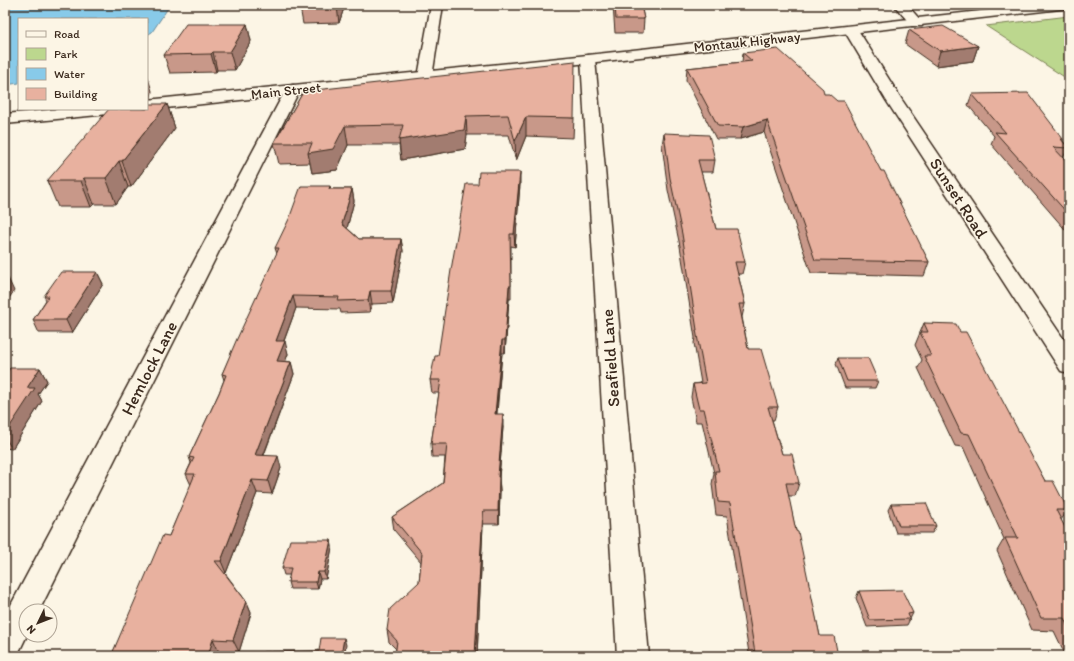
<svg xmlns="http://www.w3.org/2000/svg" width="1074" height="661" font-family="Itim,sans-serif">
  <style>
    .green { fill: #bcd78e; stroke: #7c8056 }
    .water { fill: #88cae9; stroke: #698a98 }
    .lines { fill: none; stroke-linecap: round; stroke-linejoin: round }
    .minor-casing { stroke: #3b2a1e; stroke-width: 3 }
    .primary-casing { stroke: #3b2a1e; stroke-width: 3 }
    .minor { fill: #fcf5e5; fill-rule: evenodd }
    .primary { fill: #fcf5e5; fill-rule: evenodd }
    .wall { fill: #c89889; stroke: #3b2a1e }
    .shaded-wall { fill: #a27c6f; stroke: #3b2a1e }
    .building { fill: #e8b19f; stroke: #3b2a1e }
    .labels { text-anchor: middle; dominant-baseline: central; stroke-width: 3; stroke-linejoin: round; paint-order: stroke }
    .far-street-label { font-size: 14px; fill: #3b2a1e; stroke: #fcf5e5 }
    .street-label { font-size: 17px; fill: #3b2a1e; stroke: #fcf5e5 }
  </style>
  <rect width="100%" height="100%" fill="#fcf5e5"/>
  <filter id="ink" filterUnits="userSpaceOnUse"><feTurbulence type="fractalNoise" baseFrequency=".025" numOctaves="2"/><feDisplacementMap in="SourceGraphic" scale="8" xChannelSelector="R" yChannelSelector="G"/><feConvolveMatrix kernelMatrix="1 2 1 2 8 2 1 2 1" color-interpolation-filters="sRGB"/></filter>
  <g filter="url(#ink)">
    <path class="green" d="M1069,16V80L986,26Z"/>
    <path class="water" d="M5,5H170L152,32L147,35V19H19V83L5,85Z"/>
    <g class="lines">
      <defs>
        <g id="minor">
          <path d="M431,5H443L432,77L430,80L425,81L420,80L418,77Z"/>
          <path d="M894,5H907L923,23L922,26H912Z"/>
          <path d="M851,26L856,27L858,30L902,100L1069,347V373L1061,371L886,100L844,30L846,27Z"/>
          <path d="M588,55L593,56L595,59L649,656H617L581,59L583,56Z"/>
          <path d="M293,85L298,86L300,89L39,611H26L27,635L17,656H5V616L286,89L288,86Z"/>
        </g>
        <g id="primary">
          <path d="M1034,5H1069V8L588,63L147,110L145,109H147V100L588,55Z"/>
          <path d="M60,109H117L114,112L109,114L5,124V114Z"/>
        </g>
      </defs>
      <use href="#minor" class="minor-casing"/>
      <use href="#primary" class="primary-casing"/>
      <use href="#minor" class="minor"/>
      <use href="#primary" class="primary"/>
    </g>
    <g class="wall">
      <path d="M345,5L339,23L303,24L300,7Z"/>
      <path d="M613,5H641L644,19L643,33H615Z"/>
      <path d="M247,24L251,41L235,70H217L216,72L170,73L164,55Z"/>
      <path d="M909,30L978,46L973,61L936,66L905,44Z"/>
      <path d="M743,53L824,94L881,171L929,262L924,276L811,273L764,132L740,139H716L686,80L687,68L742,62Z"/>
      <path d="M302,94L574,118L573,138L526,136L516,161L509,135H467L465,149L401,160L399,145H348L337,170L312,173L310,163L279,164L274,143Z"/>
      <path d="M972,94L1063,139V141L1068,148L1063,158L1069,164V234L991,144L994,136L968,105Z"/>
      <path d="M167,104L175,128L131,187H128L116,204H94L91,207H58L47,181Z"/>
      <path d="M664,133L715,160L713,172H701L716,229L745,262L742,274H738L745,304L742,317L748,349L778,407L774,420H772L782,454L799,483L795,496H788L820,636L838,656H748L749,653L727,516L716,515L712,484L714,473L702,422H696L691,397L693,384L701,383L694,343L695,338L680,246L668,190L662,145Z"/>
      <path d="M520,184L515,247L511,246V299H509L505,353H502L497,414L503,427L499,478L500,490L499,524H483L477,656H395L396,649L389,642L387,630L419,582L421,562L394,530L392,517L443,483L445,457H432L431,444L439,393H432L430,380L438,356Z"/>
      <path d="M330,186L331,189H352L354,201L347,228L359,239H401L403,251L393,303L372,304L370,312L341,313L340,309L296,308L284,341L288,354L285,361L291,362L294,374L264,455L281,468L272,494L257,493L226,573H225L246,601L251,613L239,652H219L218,656H113L112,654L169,536L191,485L186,474L191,463L189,457L219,393L224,380L222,374L277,254L275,248Z"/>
      <path d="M97,272L103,284L72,333H39L33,320L46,300L44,296Z"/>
      <path d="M924,323L960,332L1045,481L1068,510L1061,520L1069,535V656H1066L1054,631L1032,630L997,551L1004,539L963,447L955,446L918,368L922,360L915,345Z"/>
      <path d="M838,358L878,381L875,388H845L836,364Z"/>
      <path d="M40,368L47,381L38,394L42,401L12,449L5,448V375Z"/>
      <path d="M891,504L936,526L932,533H896L888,510Z"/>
      <path d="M331,540L332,547L326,579H320L318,589H290L288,582L290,575H284L282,568Z"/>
      <path d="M859,591L913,613L907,625L867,627L856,598Z"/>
    </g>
    <g class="shaded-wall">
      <path d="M337,5H345L339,23L337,6Z"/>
      <path d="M247,24L251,41L235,70L230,52Z"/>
      <path d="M978,46L973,61L936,66L940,51Z"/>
      <path d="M213,52L217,70L216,72L211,54Z"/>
      <path d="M147,75L152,91L151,98L147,99Z"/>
      <path d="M167,104L175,128L131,187L122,161Z"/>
      <path d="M466,116L467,135L465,149L401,160L399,140Z"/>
      <path d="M526,117V136L516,161L515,141Z"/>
      <path d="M767,120L764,132L740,139L743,127Z"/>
      <path d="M345,126L348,145L337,170L312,173L308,153Z"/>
      <path d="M119,161L128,187L116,204L106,178Z"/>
      <path d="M520,172V184L515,247L514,234Z"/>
      <path d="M84,178L94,204L91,207L81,181Z"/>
      <path d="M352,189L354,201L345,236L342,224Z"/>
      <path d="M401,239L403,251L393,303L391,291Z"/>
      <path d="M97,272L103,284L72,333L66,320Z"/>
      <path d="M8,278L14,291L5,304V283Z"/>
      <path d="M509,286V299L505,353V340Z"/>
      <path d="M370,291L372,304L370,312L368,300Z"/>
      <path d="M293,296L296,308L279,354L276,341Z"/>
      <path d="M502,340V353L495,427V414Z"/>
      <path d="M285,341L288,354L281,374L277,361Z"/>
      <path d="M291,362L294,374L259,467L255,455Z"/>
      <path d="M40,368L47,381L38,394L42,401L12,449L5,437V434L27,388Z"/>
      <path d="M503,414V427L499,478L500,490L499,524L498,477Z"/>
      <path d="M278,456L281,468L272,494L268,481Z"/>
      <path d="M252,480L257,493L226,573L221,561Z"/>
      <path d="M483,511V524L477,656H475Z"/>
      <path d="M331,540L332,547L326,579L324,572Z"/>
      <path d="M318,572L320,579L318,589L316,582Z"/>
      <path d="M246,601L251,613L239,652L233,640Z"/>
      <path d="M344,638L346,645L344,656H341Z"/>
      <path d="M213,639L219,652L218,656H208Z"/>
    </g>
    <g class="building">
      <path d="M300,5H337V6L300,7Z"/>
      <path d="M615,5H641L644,19H616Z"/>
      <path d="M186,24H247L230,52H213L211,54L164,55Z"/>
      <path d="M943,26L978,46L940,51L909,30Z"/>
      <path d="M778,49L823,89L824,94H829L837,101H844L881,171H884L929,262L815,260L767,120L743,127L718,126L687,68L752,61L743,53Z"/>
      <path d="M575,61L574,118L526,117L515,141L508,115L466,116L464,130L399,140L403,125L345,126L333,149L308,153L312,143H274L302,94L306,91Z"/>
      <path d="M1028,93L1063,139H1061L1068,148L1053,147L1069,164V215L995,132L1006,133L972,94Z"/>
      <path d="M147,104H167L122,161H119L106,178H84L81,181H47L109,109H147Z"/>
      <path d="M664,133L709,135L715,160H698L716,229H737L745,262H735L745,304H739L748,349H761L778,407H768L782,454H792L799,483H786L796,531L798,532L820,636H834L838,656H750L749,653H755L730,503L718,502L715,471H719L704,409H699L693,384L706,383L696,330H697L682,234L670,178Z"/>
      <path d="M479,172H520L514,234H510L511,286H509L505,340H502L495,414H503L498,477H499L498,511H483L475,656H395L397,641L387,630L390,609L419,582L422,553L392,517L443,483L447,444H431L441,380H430L435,356H438L451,270L466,184H478Z"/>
      <path d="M301,186H330L329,189H352L342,224L359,239H401L391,291H370L368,300L338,301L339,297L293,296L276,341H285L277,361L291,362L255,455L278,456L268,481L252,480L221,561H215L246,601L233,640L213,639L208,656H170L112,654L163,535L169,536L195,474H186L194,458L189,457L219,393L226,375L222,374L236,341L279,248H275L289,219Z"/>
      <path d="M61,272H97L66,320H33L49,296H44Z"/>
      <path d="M5,278H8L5,283Z"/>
      <path d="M924,323L956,324L960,332H966L1045,481H1053L1068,510H1056L1069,535V630L1064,618H1041L1005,538H1018L969,434L961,433L924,356H931L920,332H928Z"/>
      <path d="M838,358H868L878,381H847Z"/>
      <path d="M10,368H40L27,388H35L5,434V375Z"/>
      <path d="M926,503L936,526H899L891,504Z"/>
      <path d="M290,540H331L324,572H318L316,582H288L291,568H282Z"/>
      <path d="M902,590L913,613L908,614L910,619L870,620L859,591Z"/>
      <path d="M321,638H344L341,656H262L263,652L319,651Z"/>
    </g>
  </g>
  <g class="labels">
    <g class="far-street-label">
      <text transform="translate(747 42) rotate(-6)">Montauk Highway</text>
      <text transform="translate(286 91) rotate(-6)">Main Street</text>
    </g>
    <g class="street-label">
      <text transform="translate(959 198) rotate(57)">Sunset Road</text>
      <text transform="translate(610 358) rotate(-94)">Seafield Lane</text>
      <text transform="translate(149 368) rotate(-63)">Hemlock Lane</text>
    </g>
  </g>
  <rect width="1074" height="661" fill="none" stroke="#fcf5e5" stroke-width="20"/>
  <rect x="10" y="10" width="1054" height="641" fill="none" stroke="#3b2a1e" stroke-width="1.5" filter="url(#ink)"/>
  <rect x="18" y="18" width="130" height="92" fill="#fcf5e5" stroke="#afa495"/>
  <rect x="26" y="31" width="20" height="6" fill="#fcf5e5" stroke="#afa495"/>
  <text x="54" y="38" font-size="12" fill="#3b2a1e">Road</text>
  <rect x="26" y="48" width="20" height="12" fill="#bcd78e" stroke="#afa495"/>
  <text x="54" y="58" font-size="12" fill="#3b2a1e">Park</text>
  <rect x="26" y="68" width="20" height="12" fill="#88cae9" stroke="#afa495"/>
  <text x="54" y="78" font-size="12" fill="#3b2a1e">Water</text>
  <rect x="26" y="88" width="20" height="12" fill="#e8b19f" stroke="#afa495"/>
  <text x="54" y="98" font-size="12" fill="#3b2a1e">Building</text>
  <g transform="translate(38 623) rotate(227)"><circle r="19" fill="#fcf5e5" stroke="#afa495"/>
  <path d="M0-3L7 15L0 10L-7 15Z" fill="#3b2a1e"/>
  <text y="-6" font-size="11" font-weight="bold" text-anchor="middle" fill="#3b2a1e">N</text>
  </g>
</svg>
